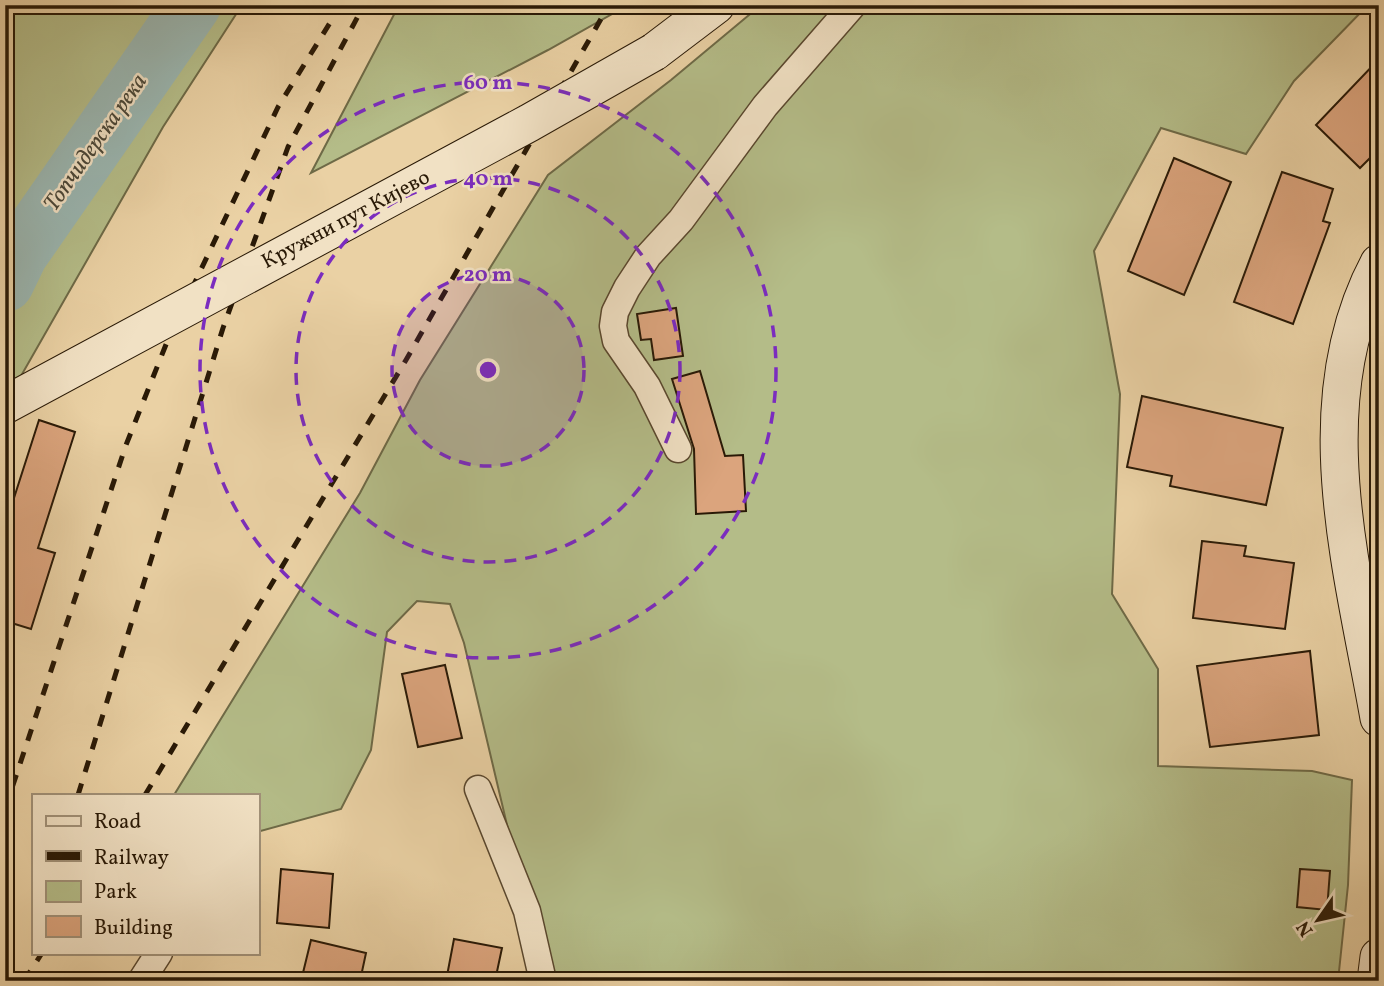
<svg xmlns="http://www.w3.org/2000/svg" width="1384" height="986" font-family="Vollkorn,serif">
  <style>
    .green { fill: #b4bc88; stroke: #6e6a47; stroke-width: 2 }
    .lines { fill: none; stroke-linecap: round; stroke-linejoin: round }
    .river { stroke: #9ab5af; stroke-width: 58 }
    .building { fill: #dba47d; stroke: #291906; stroke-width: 2 }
    .street-casing { stroke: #59472e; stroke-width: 29 }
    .secondary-casing { stroke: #291906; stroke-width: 39 }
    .street { stroke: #f1e1c4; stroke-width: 26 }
    .secondary { stroke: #f1e1c4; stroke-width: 37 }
    .rail { stroke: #291906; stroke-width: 5; stroke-dasharray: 12 12; stroke-linecap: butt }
    .secondary-bridge-casing { stroke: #291906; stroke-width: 39; stroke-linecap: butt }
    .secondary-bridge { stroke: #f1e1c4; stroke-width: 37 }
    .ring { fill: none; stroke: #7b2cbf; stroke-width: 3.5; stroke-dasharray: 12 9 }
    .labels { text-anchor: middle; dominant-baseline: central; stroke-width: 5; stroke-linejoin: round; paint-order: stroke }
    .street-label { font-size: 21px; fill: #291906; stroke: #f1e1c4 }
    .water-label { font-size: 23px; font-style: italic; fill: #4b4839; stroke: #f1e1c4 }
    .centre { fill: #7b2cbf; stroke: #f1e1c4; stroke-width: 3.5 }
    .ring-label { font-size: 21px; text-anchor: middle; font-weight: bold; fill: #7b2cbf; stroke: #f1e1c4; stroke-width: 5; stroke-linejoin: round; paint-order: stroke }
  </style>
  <rect width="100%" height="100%" fill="#ead1a4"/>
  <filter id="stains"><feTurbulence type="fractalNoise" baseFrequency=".00286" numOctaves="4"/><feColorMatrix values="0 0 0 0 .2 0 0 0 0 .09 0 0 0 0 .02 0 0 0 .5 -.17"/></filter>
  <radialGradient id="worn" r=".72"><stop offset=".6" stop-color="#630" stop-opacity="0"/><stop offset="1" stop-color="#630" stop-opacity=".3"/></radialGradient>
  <g class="green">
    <path d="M5,5H242L163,127L5,404Z"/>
    <path d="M399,5H628L548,50L311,173Z"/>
    <path d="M761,5H1368L1294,81L1246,154L1161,128L1094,251L1120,394L1112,594L1158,669V766L1312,771L1352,780L1348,885L1338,981H551L507,825L464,643L450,604L417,601L387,632L371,750L341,809L257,832V795H174L360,493L420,380L548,175L671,80Z"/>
  </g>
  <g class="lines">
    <path class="river" d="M5,283L19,254L192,5"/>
  </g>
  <g class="building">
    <path d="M1379,59V149L1360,168L1316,125Z"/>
    <path d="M1174,158L1231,182L1184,295L1128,271Z"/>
    <path d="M1282,172L1333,189L1323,221L1330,223L1293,324L1234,302Z"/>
    <path d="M676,308L683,356L654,360L651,339L641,340L637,314Z"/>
    <path d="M700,371L725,456L743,455L746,511L696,514L694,449L672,379Z"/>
    <path d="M1142,396L1283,428L1266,505L1170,486L1172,476L1127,467Z"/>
    <path d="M39,420L75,432L38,548L55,553L31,629L5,621V526Z"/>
    <path d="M1202,541L1246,546L1244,556L1294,563L1285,629L1193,618Z"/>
    <path d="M1310,651L1319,735L1210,747L1197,666Z"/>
    <path d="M445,665L462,738L418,747L402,674Z"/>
    <path d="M281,869L333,874L329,928L277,923Z"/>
    <path d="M1300,869L1330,871L1327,910L1297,907Z"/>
    <path d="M454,939L502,948L495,981H446Z"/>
    <path d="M311,940L366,953L360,981H301Z"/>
  </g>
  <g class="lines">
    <defs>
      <g id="street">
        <path d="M678,449L647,386L616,341L613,326L615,312L627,288L648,256L681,220L765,106L853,5"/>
        <path d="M478,789L527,911L543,981"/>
        <path d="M141,981L159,953"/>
      </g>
      <g id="secondary">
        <path d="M654,52L716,5"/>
        <path d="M1379,263C1304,403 1353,571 1379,718"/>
        <path d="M1376,981L1379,957"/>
      </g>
    </defs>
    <use href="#street" class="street-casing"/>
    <use href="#secondary" class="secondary-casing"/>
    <use href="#street" class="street"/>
    <use href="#secondary" class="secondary"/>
    <g class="rail">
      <path d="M78,795L223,328L288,147L364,5"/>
      <path d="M145,795L406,360L609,5"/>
      <path d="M5,809L126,445L169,337L278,107L341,5"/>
      <path d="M24,981L42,953"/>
    </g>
    <defs>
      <path id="secondary-bridge" d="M5,405L529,123L654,52"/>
    </defs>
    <use href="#secondary-bridge" class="secondary-bridge-casing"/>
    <use href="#secondary-bridge" class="secondary-bridge"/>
  </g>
  <circle cx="488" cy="370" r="96" fill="#7b2cbf" fill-opacity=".12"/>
  <g class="ring">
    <circle cx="488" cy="370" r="96"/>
    <circle cx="488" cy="370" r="192"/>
    <circle cx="488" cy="370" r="288"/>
  </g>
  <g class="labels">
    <g class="street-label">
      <text transform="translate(346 220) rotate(-28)">Кружни пут Кијево</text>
    </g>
    <g class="water-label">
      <text transform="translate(96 143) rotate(-55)">Топчидерска река</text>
    </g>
  </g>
  <circle cx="488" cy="370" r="10" class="centre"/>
  <g class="ring-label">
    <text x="488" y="89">60 m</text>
    <text x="488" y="185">40 m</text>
    <text x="488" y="281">20 m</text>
  </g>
  <rect width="1384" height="986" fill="none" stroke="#ead1a4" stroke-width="28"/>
  <rect x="7" y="7" width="1370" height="972" fill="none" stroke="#291906" stroke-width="3.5"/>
  <rect x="14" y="14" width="1356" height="958" fill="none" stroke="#291906" stroke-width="2"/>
  <rect x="32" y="794" width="228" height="161" fill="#f1e1c4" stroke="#a19178" stroke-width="2"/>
  <rect x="46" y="816" width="35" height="10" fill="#f1e1c4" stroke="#a19178" stroke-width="2"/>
  <text x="94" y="828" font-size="21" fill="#291906">Road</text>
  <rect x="46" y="851" width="35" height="10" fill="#291906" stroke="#a19178" stroke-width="2"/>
  <text x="94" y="864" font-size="21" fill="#291906">Railway</text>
  <rect x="46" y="881" width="35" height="21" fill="#b4bc88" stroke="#a19178" stroke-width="2"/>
  <text x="94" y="898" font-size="21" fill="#291906">Park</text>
  <rect x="46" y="916" width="35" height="21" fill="#dba47d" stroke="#a19178" stroke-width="2"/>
  <text x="94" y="934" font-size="21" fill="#291906">Building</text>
  <g transform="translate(1318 920) rotate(236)" stroke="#f1e1c4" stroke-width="5" paint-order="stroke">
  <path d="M0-5L12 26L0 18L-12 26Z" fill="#291906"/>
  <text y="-10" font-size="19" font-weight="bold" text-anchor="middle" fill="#291906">N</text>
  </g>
  <rect width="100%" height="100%" filter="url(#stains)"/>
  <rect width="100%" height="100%" fill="url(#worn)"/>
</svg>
